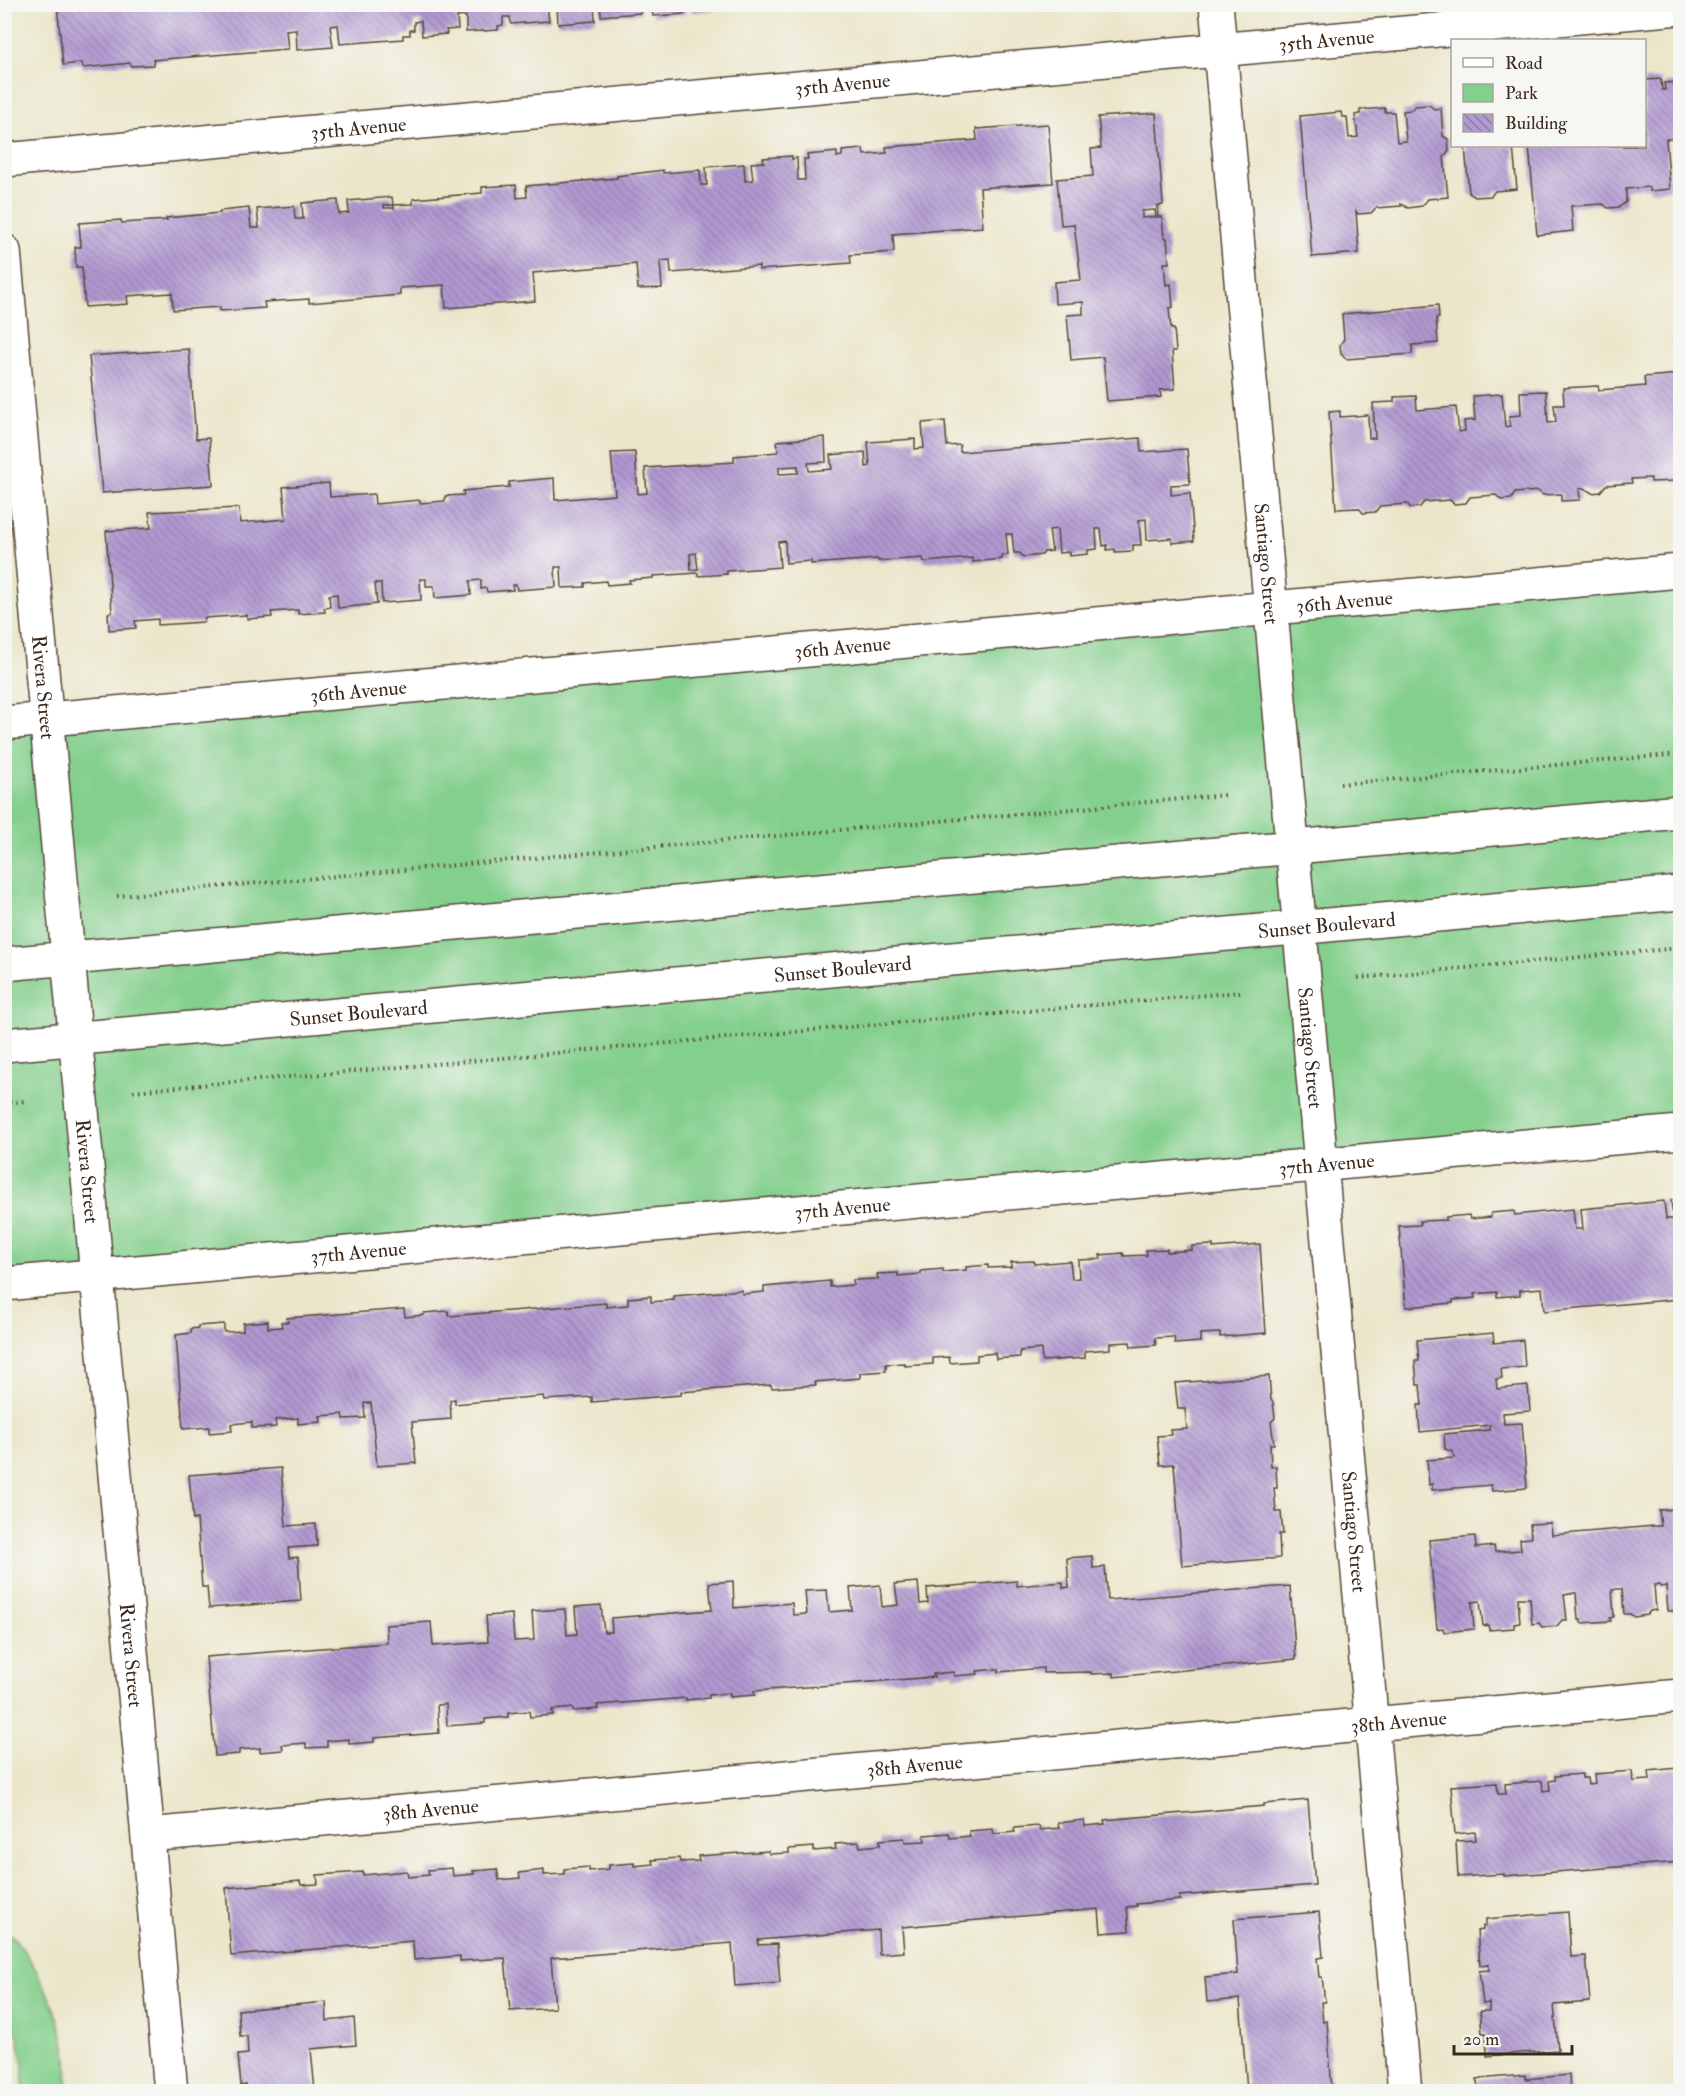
<svg xmlns="http://www.w3.org/2000/svg" width="1685" height="2096" font-family="'IM FELL Double Pica',serif">
  <style>
    .green { fill: #83cf8c; stroke: #5f7c55; stroke-width: 1.5 }
    .building { fill: url(#building-back-hatch); fill-rule: evenodd }
    .lines { fill: none; stroke-linecap: round; stroke-linejoin: round }
    .street-casing { stroke: #554638; stroke-width: 36 }
    .secondary-casing { stroke: #554638; stroke-width: 36 }
    .path { stroke: #554638; stroke-width: 4; stroke-dasharray: 1.5 4.5; stroke-linecap: butt }
    .street { stroke: #fff; stroke-width: 33 }
    .secondary { stroke: #fff; stroke-width: 33 }
    .labels { text-anchor: middle; dominant-baseline: central; stroke-width: 4.5; stroke-linejoin: round; paint-order: stroke }
    .street-label { font-size: 20px; fill: #3b2a1e; stroke: #f6f6f2 }
  </style>
  <defs>
    <pattern id="building-back-hatch" width="6" height="6" patternUnits="userSpaceOnUse" patternTransform="scale(1.5)"><rect width="6" height="6" fill="#b199d1"/><path d="M-1 5l2 2M0 0l6 6M5-1l2 2" fill="none" stroke="#917da9"/></pattern>
  </defs>
  <rect width="100%" height="100%" fill="#f6f6f2"/>
  <filter id="ink" filterUnits="userSpaceOnUse"><feTurbulence type="fractalNoise" baseFrequency=".0167" numOctaves="2"/><feDisplacementMap in="SourceGraphic" scale="12" xChannelSelector="R" yChannelSelector="G"/><feConvolveMatrix kernelMatrix="1 2 1 2 8 2 1 2 1" color-interpolation-filters="sRGB"/></filter>
  <filter id="wash" filterUnits="userSpaceOnUse"><feTurbulence type="fractalNoise" baseFrequency=".008" numOctaves="4" result="noise"/><feDisplacementMap in="SourceGraphic" scale="24" xChannelSelector="R" yChannelSelector="G"/><feGaussianBlur stdDeviation="1.35" result="paint"/><feColorMatrix in="noise" values="0 0 0 0 0 0 0 0 0 0 0 0 0 0 0 0 0 1.4 0 .05"/><feComposite in="paint" operator="in"/></filter>
  <g filter="url(#wash)">
    <rect width="100%" height="100%" fill="#ebe6ca"/>
    <g class="green">
      <path d="M1680,571V1133L5,1285L4,723Z"/>
      <path d="M5,1929C34,1955 63,2019 67,2059C68,2069 67,2081 67,2091H23V2066L18,2037L5,2002Z"/>
    </g>
    <g id="blocks">
      <g class="building">
        <path d="M57,4H547L549,21L511,24L510,17H503V25L498,26V30L466,32V16L457,17L458,29L446,30L447,34L422,36L421,21L414,22V30H410V35H403V39L340,44L338,25L330,26L333,47L297,50L296,29L286,30L288,49L153,60L154,65L131,66L130,63L83,68L82,63L63,65Z"/>
        <path d="M557,4H594L595,21L558,24Z"/>
        <path d="M600,4H640L641,13L601,16Z"/>
        <path d="M647,4H685V14L653,16L652,10H647Z"/>
        <path d="M691,4H726V9L692,12Z"/>
        <path d="M1661,79L1662,90H1665L1664,83L1680,82V175H1679L1676,138L1666,139L1670,189L1650,191L1649,187L1626,189V202L1619,207L1608,208L1603,204L1571,206L1573,231L1537,235L1529,146H1644V80Z"/>
        <path d="M1429,105L1434,109L1441,108L1443,136L1448,139L1449,150L1444,157L1448,197L1428,199L1422,206L1408,208L1401,204V206L1376,208L1371,213L1358,214L1356,211L1359,253L1312,257L1300,116L1341,112L1342,117H1347L1349,138L1358,137L1355,115L1360,114V110L1385,108V112H1394L1397,142L1406,141L1403,111L1411,110L1415,106Z"/>
        <path d="M1156,113L1163,205L1157,206L1158,217H1162L1164,238H1167L1169,263H1164L1166,285L1171,284L1173,307L1169,308L1171,329H1174L1176,351H1172L1175,389L1160,390L1161,397L1107,401L1103,357L1071,360L1067,315L1083,314V302L1055,304L1054,282L1081,280L1074,224L1061,225L1057,179L1093,176L1091,149L1101,148L1098,117ZM1155,210L1156,217L1142,218V211Z"/>
        <path d="M1048,124L1053,183L980,188L983,227L893,234L894,252L850,255L851,263L759,270V266L671,273L670,260L660,261L662,288L638,289L636,264L533,273L535,301L446,308L444,285L400,288V295L309,303V299L264,302L265,308L220,311V307L173,310L172,293L127,296L128,304L85,307L82,267H76L75,247H81L79,223L121,220L122,223L167,220L166,218L220,213V211L249,208L251,228H259L257,209L294,206L295,219H303L302,203L338,200L339,214L349,213L348,201L392,197L393,205H384V208H394V205L413,204V199L482,193V187L516,185L517,198L527,197L526,186L617,178V176L663,170V173L700,170L701,185H707L706,167L744,164L745,181L753,180L751,163L764,162L763,158L792,156V159L797,158L798,180H805L804,159H808L807,155L837,152V157L842,156V151L863,149L864,155L887,153L886,147L977,140L976,129Z"/>
        <path d="M1465,146H1513L1517,189L1495,191L1491,196L1475,197L1469,193Z"/>
        <path d="M1438,305L1439,318H1436L1438,343L1412,345V354L1346,359L1341,354L1340,345L1344,339L1342,314Z"/>
        <path d="M189,349L196,439L209,438L213,485L102,493L89,356Z"/>
        <path d="M1680,374V484H1678L1675,481L1651,482V478L1631,479L1632,483L1606,485L1600,492L1592,493L1584,488L1579,489L1580,500L1561,501V494L1543,495L1538,491L1515,493L1511,499L1501,500L1496,495L1470,497L1466,503L1454,504L1450,500L1424,502L1420,507L1411,508L1407,504L1380,506L1375,512L1363,513L1359,508L1336,509L1329,412L1340,411V417L1368,415L1369,438H1375L1373,403L1394,402V397L1416,396L1417,410L1456,407L1459,432L1465,431L1464,421L1475,420L1473,396L1502,394L1505,427L1510,426L1509,416L1521,415L1520,392L1546,391L1548,423L1556,422L1554,405H1564L1563,388L1598,386L1599,390L1645,386L1644,377Z"/>
        <path d="M945,421L947,446L960,445V452L1140,438L1141,452L1187,449L1190,484L1171,485V495L1190,493L1194,541L1172,543V538L1147,540L1146,519L1139,520L1141,545H1133V551L1115,552V549L1107,550V545L1103,546L1101,529H1096L1097,549L1088,550V554L1069,556V552L1059,553L1057,529L1049,530L1052,551L1044,552L1042,555L1023,557L1020,553H1014L1012,534H1006L1008,555H1002V559L973,562L972,558L924,562L923,558L878,561L877,559L811,564V561L786,563L785,541L778,542L780,567L727,571V574L698,576V573L653,576V578L629,580L630,583L607,585L606,581L585,583V587L562,588L561,567H555L556,587L517,590L516,585H512L513,590L487,592L486,588L481,589V580L470,581L471,595L435,598L434,586H426V579H420L421,600L382,603L381,583H375L377,604L338,608L337,594L329,595L330,607L324,608L325,612L298,614V610L271,612L272,617L247,619V615L204,618V622L158,625V619L135,621L136,628L109,630L108,613L112,612L106,531L151,528L149,512L239,508L240,523L286,519L283,487L329,483L330,497L374,494L375,504L420,500V503L445,501V496L464,495L463,491L509,487V482L554,478L555,500L615,495L611,453L635,452L638,494L647,493L645,468L734,462V456L778,452L777,441L825,437L826,462L808,463L809,471L832,469L830,455L865,452L866,467L870,466L868,442L915,439V449L924,448L922,423ZM798,466V473L779,474V467ZM696,553L698,569L691,570L690,554Z"/>
        <path d="M1680,1199V1299L1544,1311L1542,1288L1520,1290V1295L1497,1297V1292L1474,1294L1475,1298L1453,1300V1303L1406,1307L1399,1226L1420,1225V1221L1446,1220V1217L1469,1215L1470,1219L1491,1217V1213L1514,1211L1515,1215L1573,1209L1575,1229H1583L1581,1209L1664,1201L1666,1219H1673L1671,1200Z"/>
        <path d="M1260,1244L1266,1333L1220,1337V1333L1200,1334V1342L1175,1344L1174,1337L1155,1338L1156,1345L1131,1347L1130,1342L1110,1343V1349L1085,1351V1358L1042,1361L1041,1349L1020,1351V1357L996,1359L995,1353L977,1355V1361L950,1363L949,1357L933,1358V1364L905,1366V1363L886,1364V1371L860,1373V1378L815,1382L816,1385L772,1388L771,1385L681,1392V1395L592,1402V1397L544,1400L543,1396L455,1404V1399L450,1400L451,1419L412,1422L416,1463L377,1466L371,1403H364L365,1418L344,1419L343,1414L320,1416L321,1422L298,1424V1418L275,1420L276,1427L252,1428V1422L231,1424L232,1431L209,1433V1427L183,1429L176,1335L191,1333V1329L198,1328V1326L224,1324V1332L243,1331V1323L268,1321V1328L282,1327L281,1322H288L287,1318L404,1309L405,1317L424,1315V1313L448,1311L449,1316L606,1303V1307L628,1305V1298L651,1296V1302L674,1300V1296L742,1290V1294L764,1292V1287L830,1281V1287L853,1285V1280L878,1279L877,1274L898,1273V1276L921,1274V1271L943,1269V1272L966,1270V1267L988,1265V1268L1011,1267V1262L1034,1261V1264L1070,1261L1072,1279L1079,1278L1078,1260L1101,1259L1100,1255L1123,1253L1124,1256L1147,1255L1146,1250L1167,1249V1252L1192,1250V1246L1213,1245V1248Z"/>
        <path d="M1493,1333L1494,1343L1523,1340L1525,1367L1501,1369L1502,1378L1496,1379L1497,1389L1528,1386L1530,1411L1503,1413L1504,1424L1522,1423L1527,1488L1492,1491L1491,1485L1432,1490V1484L1429,1485L1427,1460L1454,1458L1453,1452L1445,1449L1444,1434L1490,1430V1425L1420,1432L1418,1405H1422L1420,1385H1417L1415,1361H1419L1417,1340Z"/>
        <path d="M1269,1376L1271,1400L1273,1402L1275,1418L1271,1422L1274,1444H1270L1271,1467L1276,1466L1277,1488H1274L1276,1512H1281L1283,1534H1279L1280,1558L1182,1566L1174,1464L1160,1465L1157,1436L1171,1435L1170,1430L1187,1429L1185,1409H1178L1175,1383Z"/>
        <path d="M281,1468L286,1526L316,1524L317,1546L288,1548L289,1558L298,1557L301,1601L209,1608L207,1587H202L197,1519L193,1520L189,1475Z"/>
        <path d="M1677,1509L1680,1538V1614L1673,1611H1668L1666,1586L1660,1587L1659,1585H1654L1656,1610L1650,1611L1647,1615L1634,1617L1630,1614H1624L1622,1589H1612L1614,1617L1610,1618L1611,1621L1581,1623V1620H1578L1576,1593H1571L1564,1594L1567,1620H1562L1557,1626L1542,1627L1539,1623L1532,1624L1530,1598H1518L1520,1623L1514,1624V1628L1489,1630L1488,1625L1483,1626L1480,1601L1472,1602L1474,1629L1444,1632L1443,1628L1437,1629L1429,1540L1475,1536L1476,1548L1494,1546L1495,1552L1521,1550L1520,1539L1531,1538L1530,1524L1551,1523L1552,1535L1654,1526H1661L1659,1510Z"/>
        <path d="M1092,1556L1093,1568L1105,1567L1108,1600L1290,1586L1296,1659L1114,1677V1673L1091,1674V1672L1043,1673V1668L999,1672V1669L977,1671L978,1674L954,1676V1672L933,1674L934,1677L754,1691L755,1695L730,1697V1693L709,1695V1698L686,1700V1698L597,1705L598,1709L573,1711V1708L552,1710L553,1715L530,1717L529,1711L508,1713V1717L485,1719V1723L447,1726L446,1704L437,1705L439,1733L374,1738V1742L349,1744V1739L327,1741V1747L306,1748V1743L282,1745L283,1750L260,1752V1748L239,1750V1754L215,1756L206,1657L387,1643L386,1625L431,1622L433,1646L488,1642L486,1616L512,1614L514,1641L534,1640L532,1611L565,1609L567,1635L577,1634L575,1607L601,1605L604,1632H612L611,1618L712,1610L709,1583L733,1581L734,1608L792,1603L793,1615L807,1614L805,1591L827,1590L829,1612L852,1610L850,1588L880,1585L882,1607L898,1605L895,1584L918,1582L920,1604L928,1603L927,1588L1017,1581V1586L1063,1582V1588L1069,1587L1067,1558Z"/>
        <path d="M1677,1768L1678,1776H1680V1862L1504,1876V1874L1458,1877L1456,1841L1476,1840L1475,1832L1455,1834L1451,1786L1497,1783L1498,1794H1506L1505,1784L1542,1781L1543,1791L1550,1790L1549,1781L1555,1780V1776L1582,1774V1778H1587L1588,1785L1595,1784L1594,1774L1632,1771L1633,1781L1650,1780L1649,1771Z"/>
        <path d="M1308,1800L1315,1885L1179,1896L1180,1900L1136,1904L1137,1906L1127,1907L1129,1931L1101,1933L1099,1909L902,1927L904,1952L879,1954L878,1930L758,1940V1945L777,1944L780,1983L735,1986L732,1943L551,1958L555,2008L510,2011L505,1958L460,1961V1956L414,1960L413,1941L231,1956L226,1888L300,1881L301,1885L318,1884L317,1875L363,1872V1875L407,1871L408,1877L429,1875L428,1870L452,1868L453,1876L474,1874L473,1871L497,1869L499,1880L520,1878L519,1873L544,1870V1875L564,1874V1869L589,1867V1871L609,1869V1865L634,1863V1866L653,1864L652,1860L679,1858L680,1862L699,1861L698,1856L769,1851V1854L789,1853V1849L814,1847V1851L836,1849L835,1844L859,1842L860,1847L880,1845V1840L904,1838L905,1842L925,1841L924,1835L949,1833L950,1838L970,1836L969,1831L993,1829L994,1834L1015,1832L1014,1828L1039,1826L1040,1830L1059,1828L1058,1823L1084,1820L1085,1826L1105,1824L1104,1820L1264,1806V1804Z"/>
        <path d="M1319,1912L1323,1957L1317,1958L1319,1977H1322L1325,2002H1321L1323,2022L1327,2021L1332,2091H1247L1240,1999L1207,2002L1205,1977L1238,1974L1234,1919Z"/>
        <path d="M1568,1912L1571,1957L1586,1956L1590,2002L1554,2005L1558,2050L1487,2056L1486,2033H1482L1480,2011H1489V2003L1483,2004L1479,1971L1489,1970V1964L1480,1965L1477,1931L1483,1930V1926H1486V1919Z"/>
        <path d="M326,2002L327,2021L354,2018L356,2045L311,2049L315,2091H247L246,2085L241,2086L238,2055L248,2054L247,2036H240L238,2010Z"/>
        <path d="M1525,2075V2079L1569,2075L1570,2091H1478L1477,2079Z"/>
      </g>
    </g>
  </g>
  <g filter="url(#ink)">
    <use href="#blocks" fill-opacity="0" stroke="#554638" stroke-width="1.5"/>
    <g class="lines">
      <defs>
        <g id="street">
          <path id="s1" d="M1216,4L1405,2092"/>
          <path id="s2" d="M4,160L1680,8"/>
          <path id="s3" d="M4,251L171,2092"/>
          <path id="s4" d="M4,723L1680,571"/>
          <path id="s5" d="M4,1284L1680,1132"/>
          <path id="s6" d="M148,1835L1680,1696"/>
        </g>
        <g id="secondary">
          <path d="M4,964L1680,812"/>
          <path id="s7" d="M4,1045L1680,893"/>
        </g>
      </defs>
      <use href="#street" class="street-casing"/>
      <use href="#secondary" class="secondary-casing"/>
      <g class="path">
        <path d="M1340,784L1680,754"/>
        <path d="M117,896L1225,795"/>
        <path d="M4,906H8"/>
        <path d="M1358,978L1680,948"/>
        <path d="M133,1091L1240,992"/>
        <path d="M4,1103L25,1101"/>
      </g>
      <use href="#street" class="street"/>
      <use href="#secondary" class="secondary"/>
    </g>
  </g>
  <g class="labels">
    <g class="street-label">
      <text stroke="none"><textPath href="#s2" startOffset="1328">35th Avenue</textPath></text>
      <text stroke="none"><textPath href="#s2" startOffset="842">35th Avenue</textPath></text>
      <text stroke="none"><textPath href="#s2" startOffset="356">35th Avenue</textPath></text>
      <text stroke="none"><textPath href="#s1" startOffset="562">Santiago Street</textPath></text>
      <text stroke="none"><textPath href="#s4" startOffset="1346">36th Avenue</textPath></text>
      <text stroke="none"><textPath href="#s4" startOffset="842">36th Avenue</textPath></text>
      <text stroke="none"><textPath href="#s3" startOffset="438">Rivera Street</textPath></text>
      <text stroke="none"><textPath href="#s4" startOffset="356">36th Avenue</textPath></text>
      <text stroke="none"><textPath href="#s7" startOffset="1328">Sunset Boulevard</textPath></text>
      <text stroke="none"><textPath href="#s7" startOffset="842">Sunset Boulevard</textPath></text>
      <text stroke="none"><textPath href="#s7" startOffset="356">Sunset Boulevard</textPath></text>
      <text stroke="none"><textPath href="#s1" startOffset="1048">Santiago Street</textPath></text>
      <text stroke="none"><textPath href="#s5" startOffset="1328">37th Avenue</textPath></text>
      <text stroke="none"><textPath href="#s3" startOffset="924">Rivera Street</textPath></text>
      <text stroke="none"><textPath href="#s5" startOffset="842">37th Avenue</textPath></text>
      <text stroke="none"><textPath href="#s5" startOffset="356">37th Avenue</textPath></text>
      <text stroke="none"><textPath href="#s1" startOffset="1534">Santiago Street</textPath></text>
      <text stroke="none"><textPath href="#s3" startOffset="1410">Rivera Street</textPath></text>
      <text stroke="none"><textPath href="#s6" startOffset="1256">38th Avenue</textPath></text>
      <text stroke="none"><textPath href="#s6" startOffset="770">38th Avenue</textPath></text>
      <text stroke="none"><textPath href="#s6" startOffset="284">38th Avenue</textPath></text>
    </g>
  </g>
  <rect width="1685" height="2096" fill="none" stroke="#f6f6f2" stroke-width="24"/>
  <rect x="1451" y="39" width="195" height="108" fill="#f6f6f2" stroke="#aba49d" stroke-width="1.5"/>
  <rect x="1463" y="58" width="30" height="9" fill="#ffffff" stroke="#aba49d" stroke-width="1.5"/>
  <text x="1505" y="69" font-size="18" fill="#3b2a1e">Road</text>
  <rect x="1463" y="84" width="30" height="18" fill="#83cf8c" stroke="#aba49d" stroke-width="1.5"/>
  <text x="1505" y="99" font-size="18" fill="#3b2a1e">Park</text>
  <rect x="1463" y="114" width="30" height="18" fill="url(#building-back-hatch)" stroke="#aba49d" stroke-width="1.5"/>
  <text x="1505" y="129" font-size="18" fill="#3b2a1e">Building</text>
  <path d="M1454 2045v9h118v-9" fill="none" stroke="#3b2a1e" stroke-width="3"/>
  <text x="1463" y="2045" font-size="18" fill="#3b2a1e" stroke="#f6f6f2" stroke-width="4.5" paint-order="stroke">20 m</text>
</svg>
